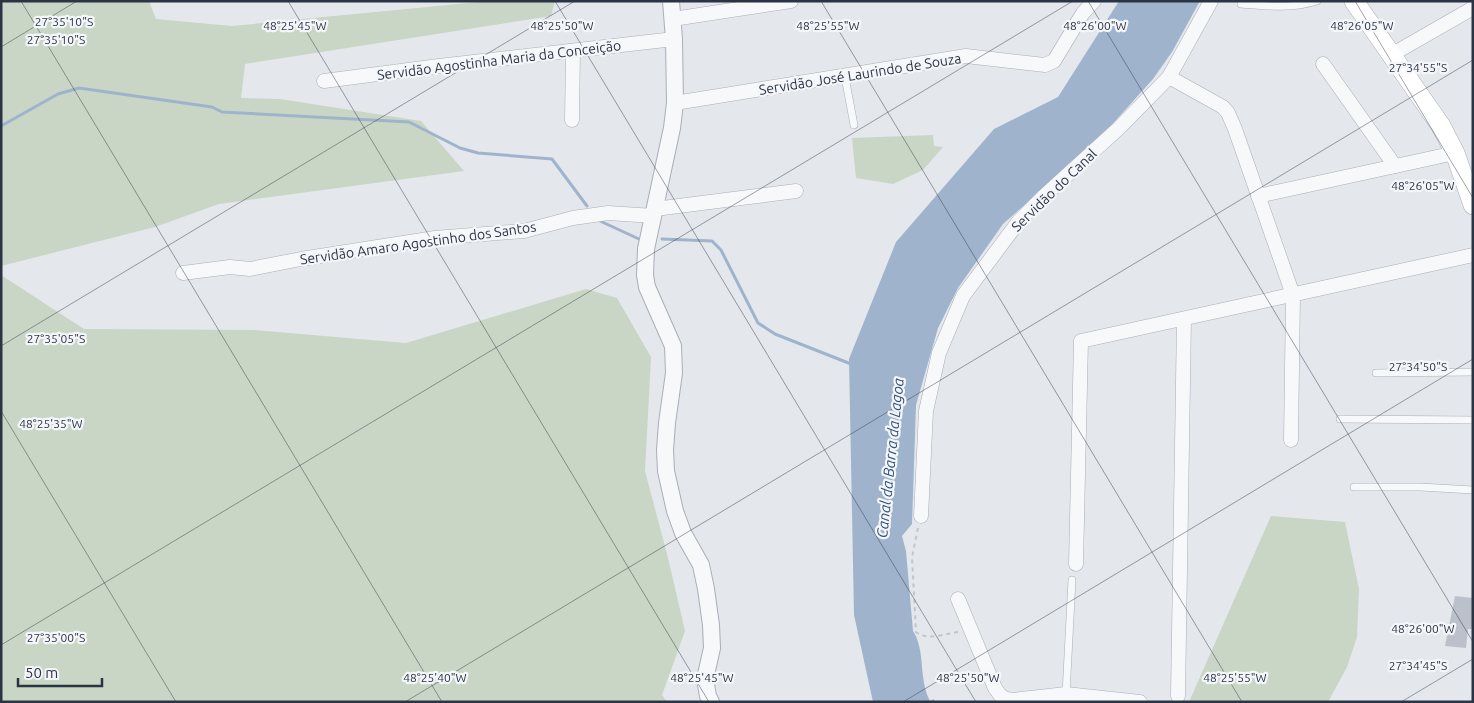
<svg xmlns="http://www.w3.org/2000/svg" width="1474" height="703" font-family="Ubuntu,sans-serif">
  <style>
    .green { fill: #c9d6c5 }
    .water { fill: #9fb4cc }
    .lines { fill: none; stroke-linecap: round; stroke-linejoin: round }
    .stream { stroke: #9fb4cc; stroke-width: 3 }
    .building { fill: #bbc0ca }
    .service-casing { stroke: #a9aeb7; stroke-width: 8 }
    .minor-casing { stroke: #a9aeb7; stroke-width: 15 }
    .tertiary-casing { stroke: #a9aeb7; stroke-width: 18 }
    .secondary-casing { stroke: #a9aeb7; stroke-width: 20 }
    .path { stroke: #c2c5cb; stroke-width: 2; stroke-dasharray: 4 4; stroke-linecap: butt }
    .service { stroke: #f7f8fa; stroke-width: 7 }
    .minor { stroke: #f7f8fa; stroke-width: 14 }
    .tertiary { stroke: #f7f8fa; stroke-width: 16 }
    .secondary { stroke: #fff; stroke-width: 19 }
    .ticks { fill: none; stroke: #2b3445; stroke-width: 1; stroke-opacity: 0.45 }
    .labels { text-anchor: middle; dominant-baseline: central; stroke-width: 4.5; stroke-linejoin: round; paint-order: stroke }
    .street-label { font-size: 14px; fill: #2b3445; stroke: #f4f6f9 }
    .water-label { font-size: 15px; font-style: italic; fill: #34527a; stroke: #f4f6f9 }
    .ticks-label { font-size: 12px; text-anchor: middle; fill: #2b3445; stroke: #f4f6f9; stroke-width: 4.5; stroke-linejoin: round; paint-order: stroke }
  </style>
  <rect width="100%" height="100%" fill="#e4e7ec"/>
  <g class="green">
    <path d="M1,1H149L156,19L232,26L489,1H555L551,16L245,64L241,98L280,99L421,121L464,171L219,204L155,227L1,266Z"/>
    <path d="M933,135L934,146L943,147L923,170L893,184L856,178L852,138Z"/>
    <path d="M1,275L84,329L254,330L406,343L586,289L617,298L651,357L645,471L668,558L685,631L662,695L667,702H1Z"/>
    <path d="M1271,516L1345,522L1359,589L1357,637L1347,667L1328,702H1189Z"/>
  </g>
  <path class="water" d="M1119,1H1200L1172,52L1153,79L1098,140L1003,224L958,288L938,328L916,405L912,524L902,536L906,551L913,631C926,651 918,678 930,701L934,699L935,702H873L854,615L849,359L896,242L994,129L1058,97Z"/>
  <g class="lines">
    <g class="stream">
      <path d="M1,126L58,94L79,88L212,107L222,112L409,122L460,148L478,153L552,159L587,206"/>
      <path d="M600,221L639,239"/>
      <path d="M662,239L712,241L721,250L758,323L775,334L851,364"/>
    </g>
  </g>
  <path class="building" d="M1455,596L1473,598V629H1468L1466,648L1445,646Z"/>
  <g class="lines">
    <defs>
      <g id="service">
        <path d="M1241,4C1266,6 1292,9 1317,1"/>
        <path d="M845,77L854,125"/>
        <path d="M1376,373L1473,372"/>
        <path d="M1340,419L1473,420"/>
        <path d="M1354,487H1420L1473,490"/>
        <path d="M1066,694L1072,580"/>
      </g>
      <g id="minor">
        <path d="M673,19L791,1"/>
        <path d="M1391,55L1473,8"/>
        <path d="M1323,64L1395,166"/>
        <path d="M1169,77L1223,107L1228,113L1235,129L1293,295L1291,440"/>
        <path d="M324,81L439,66L674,39"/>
        <path d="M675,103L966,56L1045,65L1054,61L1083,13L1094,1"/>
        <path d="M572,120L573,51"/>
        <path d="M1258,196L1455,153"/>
        <path d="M655,209L796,191"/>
        <path d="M183,273L230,267L250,269L301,259L435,238L524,231L573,218L608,213L654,216"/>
        <path d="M921,516L926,411L939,353L963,296L1019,221L1043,197L1119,128L1169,77L1211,1"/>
        <path d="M1076,564L1081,341L1473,255"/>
        <path d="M958,599L995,688L1000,695L1006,699L1013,700L1066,694L1140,702"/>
        <path d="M1178,696L1184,319"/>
      </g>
      <path id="tertiary" d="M671,1L674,39L675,103L672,128L646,249L645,275L647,287L673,346L674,373L667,423L665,450L666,471L675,511L683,533L701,565L706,589L711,625L712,648L705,679L708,696L711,702"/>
      <path id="secondary" d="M1354,1L1441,126L1455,153L1473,205"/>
    </defs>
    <use href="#service" class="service-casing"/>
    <use href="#minor" class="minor-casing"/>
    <use href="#tertiary" class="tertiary-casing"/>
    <use href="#secondary" class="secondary-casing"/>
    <path class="path" d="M918,528L912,557L916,632C927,641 944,634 958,632"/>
    <use href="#service" class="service"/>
    <use href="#minor" class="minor"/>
    <use href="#tertiary" class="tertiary"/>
    <use href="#secondary" class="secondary"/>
  </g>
  <path class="ticks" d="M21,1L442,702M288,1L709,702M555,1L976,702M821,1L1242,702M1088,1L1473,642M1355,1L1473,198M1,47L77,1M1,346L575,1M1,411L176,702M1,645L1073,1M405,702L1473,60M903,702L1473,359M1401,702L1473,659"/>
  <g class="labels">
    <g class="street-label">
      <text transform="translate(499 60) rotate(-7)">Servidão Agostinha Maria da Conceição</text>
      <text transform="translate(860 74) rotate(-9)">Servidão José Laurindo de Souza</text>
      <text transform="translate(1054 190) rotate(-44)">Servidão do Canal</text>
      <text transform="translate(418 243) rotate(-8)">Servidão Amaro Agostinho dos Santos</text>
    </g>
    <g class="water-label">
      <text transform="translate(890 458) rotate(-84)">Canal da Barra da Lagoa</text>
    </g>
  </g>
  <g class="ticks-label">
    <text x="64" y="26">27°35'10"S</text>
    <text x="295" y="30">48°25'45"W</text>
    <text x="828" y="30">48°25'55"W</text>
    <text x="1095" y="30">48°26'00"W</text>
    <text x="1362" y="30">48°26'05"W</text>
    <text x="562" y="30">48°25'50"W</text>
    <text x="56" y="44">27°35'10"S</text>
    <text x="1418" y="72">27°34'55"S</text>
    <text x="1423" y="190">48°26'05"W</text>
    <text x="56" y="343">27°35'05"S</text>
    <text x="1418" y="371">27°34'50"S</text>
    <text x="51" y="428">48°25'35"W</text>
    <text x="1423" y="633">48°26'00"W</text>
    <text x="56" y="642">27°35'00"S</text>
    <text x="1418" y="670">27°34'45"S</text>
    <text x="435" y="682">48°25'40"W</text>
    <text x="702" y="682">48°25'45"W</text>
    <text x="968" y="682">48°25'50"W</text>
    <text x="1235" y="682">48°25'55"W</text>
  </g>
  <rect width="1474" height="703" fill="none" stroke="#2b3445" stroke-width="5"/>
  <path d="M18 678v8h84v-8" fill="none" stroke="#2b3445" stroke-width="2.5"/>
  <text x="25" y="678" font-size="15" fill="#2b3445" stroke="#f4f6f9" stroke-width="4" paint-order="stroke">50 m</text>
</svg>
